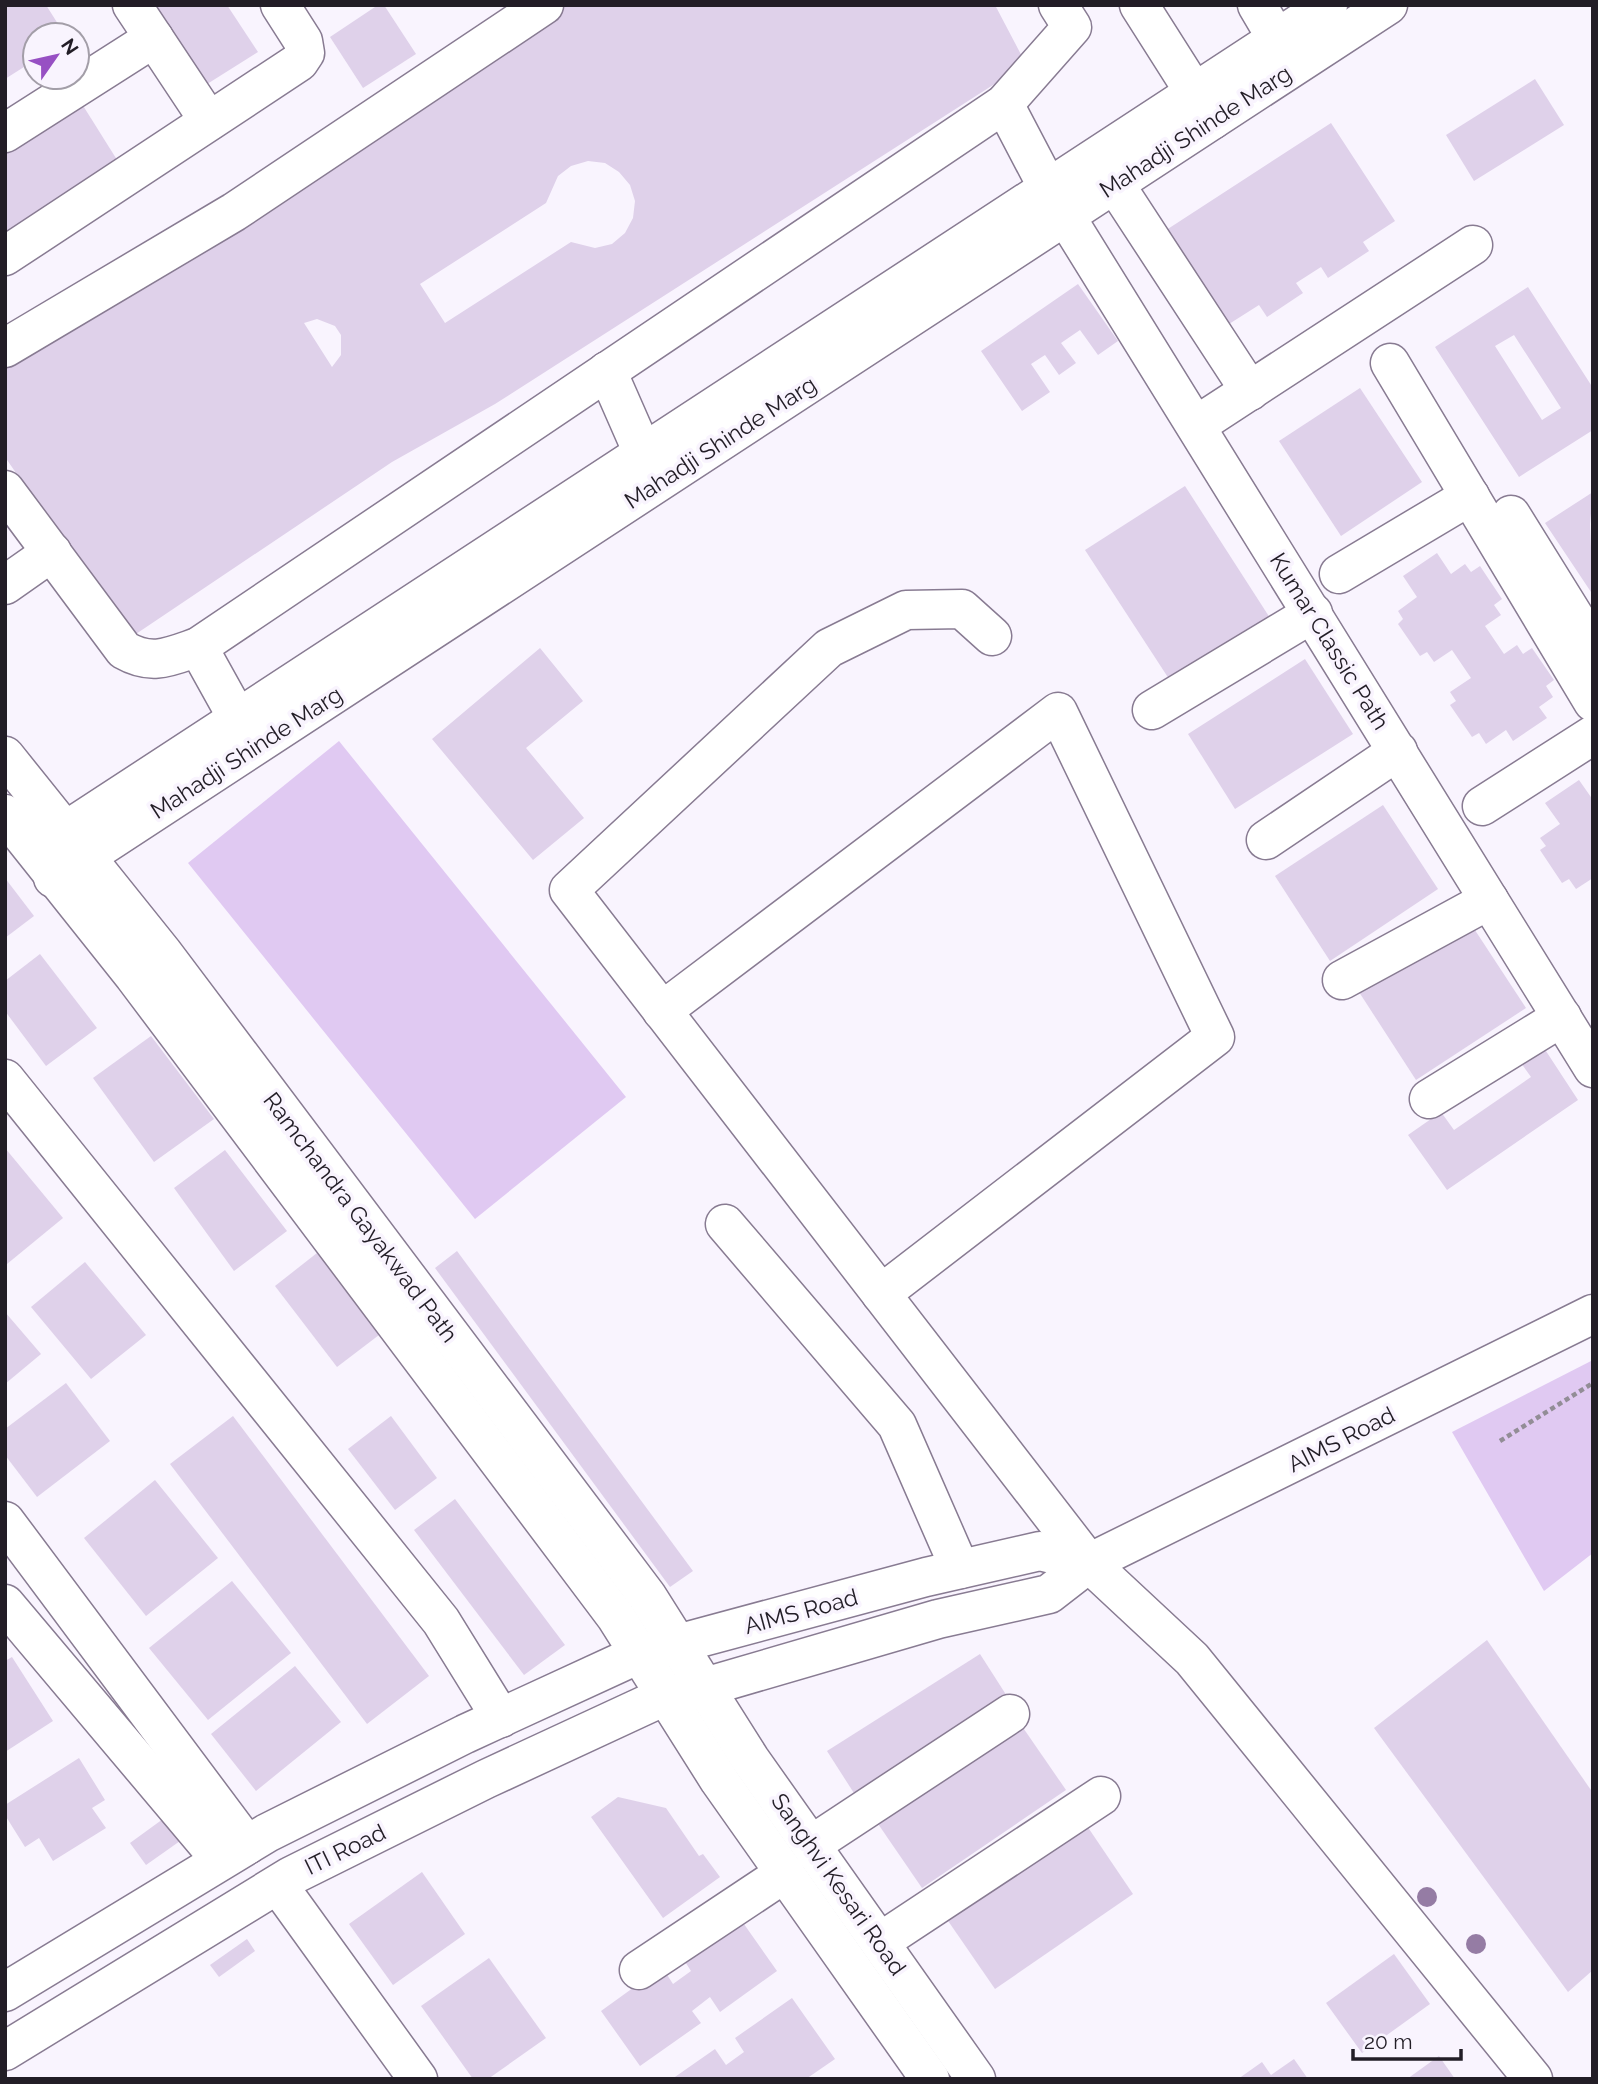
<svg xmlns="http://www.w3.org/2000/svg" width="1598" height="2084" font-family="Raleway,sans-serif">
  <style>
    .green { fill: #e0c9f2 }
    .building { fill: #dfd1ea; fill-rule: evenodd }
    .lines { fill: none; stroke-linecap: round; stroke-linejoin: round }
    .minor-casing { stroke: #887b92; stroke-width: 41 }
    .major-casing { stroke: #887b92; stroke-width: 41 }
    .path { stroke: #928d96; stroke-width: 4.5; stroke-dasharray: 5 3.5; stroke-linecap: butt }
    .minor { stroke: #fff; stroke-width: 38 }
    .major { stroke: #fff; stroke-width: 38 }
    .tree { fill: #957ca4 }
    .labels { text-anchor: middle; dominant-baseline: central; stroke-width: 7; stroke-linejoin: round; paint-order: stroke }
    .street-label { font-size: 23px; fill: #221d26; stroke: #f9f4fe }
  </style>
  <rect width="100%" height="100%" fill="#f9f4fe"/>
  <g class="green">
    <path d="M339,741L626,1097L475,1219L188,863Z"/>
    <path d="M1593,1360V1553L1544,1591L1452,1432Z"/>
  </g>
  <g class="building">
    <path d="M5,5H46L65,35H35V60L5,79Z"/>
    <path d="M152,5H227L258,52L204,86Z"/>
    <path d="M378,5H384L416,54L363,88L330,37Z"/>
    <path d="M568,5H995L1026,64L495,404L392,462L130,638L5,457V353ZM588,161L605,163L619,172L630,185L635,201L633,218L625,233L612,244L595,248L571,242L445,323L420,284L546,203L558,176L571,166ZM317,319L335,326L341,335V355L332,367L304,323Z"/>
    <path d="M1535,79L1564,125L1474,181L1446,135Z"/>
    <path d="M82,104L119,163L5,236V153Z"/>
    <path d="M1331,123L1395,221L1363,242L1369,251L1328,278L1321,267L1296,283L1303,293L1267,317L1259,305L1218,331L1157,236Z"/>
    <path d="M1078,284L1118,341L1098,355L1080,330L1061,343L1076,363L1059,375L1045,355L1031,364L1050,392L1022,411L981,351Z"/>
    <path d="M1528,287L1593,388V430L1519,477L1435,347ZM1514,335L1561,408L1542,420L1495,346Z"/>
    <path d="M1360,388L1422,482L1341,536L1279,441Z"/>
    <path d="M1185,486L1270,618L1171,682L1085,550Z"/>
    <path d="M1593,492L1590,524L1593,595L1545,523Z"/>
    <path d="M1437,553L1451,574L1465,564L1471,572L1480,566L1502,599L1494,605L1501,615L1485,626L1504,654L1517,645L1523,654L1532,648L1554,680L1546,686L1553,697L1539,707L1547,718L1513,741L1506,730L1486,744L1479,733L1472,737L1450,705L1456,701L1450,692L1471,678L1452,650L1434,662L1427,652L1420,656L1398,624L1403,619L1398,611L1417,597L1403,576Z"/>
    <path d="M540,648L583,701L526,748L584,818L533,860L432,739Z"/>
    <path d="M1305,659L1353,734L1235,809L1188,734Z"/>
    <path d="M1579,780L1593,800V878L1576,889L1569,879L1562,883L1540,850L1546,846L1540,838L1560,824L1545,803Z"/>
    <path d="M1383,805L1438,889L1330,961L1275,876Z"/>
    <path d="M5,878L34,916L5,938Z"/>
    <path d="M1469,921L1526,1008L1416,1080L1359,992Z"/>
    <path d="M40,954L97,1028L46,1066L5,1011V981Z"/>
    <path d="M151,1036L214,1119L154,1162L93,1078Z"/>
    <path d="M1544,1048L1578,1100L1447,1190L1408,1135L1441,1112L1454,1130L1531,1077L1521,1063Z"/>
    <path d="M5,1148L63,1218L7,1264L5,1262Z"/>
    <path d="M225,1150L287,1231L234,1271L174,1188Z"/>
    <path d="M457,1251L693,1571L670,1587L435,1268Z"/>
    <path d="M317,1253L379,1335L337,1367L275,1286Z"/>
    <path d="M85,1262L146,1335L91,1379L31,1307Z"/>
    <path d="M5,1312L41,1354L5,1384Z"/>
    <path d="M66,1383L110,1441L37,1497L5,1455V1429Z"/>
    <path d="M233,1416L429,1676L367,1724L170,1464Z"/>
    <path d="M391,1416L437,1478L395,1510L348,1449Z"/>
    <path d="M155,1480L218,1558L146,1616L84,1538Z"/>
    <path d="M455,1499L565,1645L524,1675L414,1530Z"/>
    <path d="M232,1581L291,1653L208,1720L149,1648Z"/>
    <path d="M1487,1640L1593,1793V1970L1568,1992L1374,1728Z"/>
    <path d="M980,1654L1012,1704L859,1801L827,1751Z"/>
    <path d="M12,1657L53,1721L5,1752V1661Z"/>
    <path d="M295,1666L341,1722L256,1791L211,1734Z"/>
    <path d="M1017,1719L1066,1790L922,1888L874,1818Z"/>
    <path d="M79,1758L105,1800L92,1808L106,1828L53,1861L39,1838L25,1847L5,1815V1805Z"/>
    <path d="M618,1797L666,1808L699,1856L703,1854L720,1877L663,1918L591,1817Z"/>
    <path d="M174,1811L190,1834L146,1865L130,1843Z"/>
    <path d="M1083,1820L1133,1894L995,1989L944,1915Z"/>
    <path d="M422,1872L465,1934L393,1985L349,1924Z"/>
    <path d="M739,1917L777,1971L720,2012L710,1997L692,2011L701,2023L640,2066L601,2011L662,1967L673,1984L691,1971L682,1957Z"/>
    <path d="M247,1939L255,1951L219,1977L210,1965Z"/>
    <path d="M1394,1954L1430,2004L1362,2053L1326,2003Z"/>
    <path d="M489,1958L546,2038L488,2079H473L421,2006Z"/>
    <path d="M792,1998L835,2059L806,2079H672L715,2049L726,2065L744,2052L735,2038Z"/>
    <path d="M1439,2056L1455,2079H1407Z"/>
    <path d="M1294,2059L1308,2079H1238L1262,2062L1271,2075Z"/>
  </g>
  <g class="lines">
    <defs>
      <g id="minor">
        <path d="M132,5L209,121"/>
        <path d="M1139,5L1212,120"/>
        <path d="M1257,5L1277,39"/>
        <path d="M1004,104L1048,188L1593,1068"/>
        <path d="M5,133L154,38"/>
        <path d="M1114,183L1250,391"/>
        <path d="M5,256L299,62L305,53L303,41L280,5"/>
        <path d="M5,348L234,212L544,5"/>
        <path d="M1390,363L1593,702"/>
        <path d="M607,371L643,453"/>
        <path d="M1197,425L1473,245"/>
        <path d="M5,490L124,650C152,666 169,657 198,647L1004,104L1072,27L1058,5"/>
        <path d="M1511,515L1593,647"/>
        <path d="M1339,574L1470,496"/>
        <path d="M5,585L52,552"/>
        <path d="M992,636L962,609L906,610L829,648L569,890L1089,1563L1192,1659L1533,2079"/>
        <path d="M198,647L238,719"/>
        <path d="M1152,710L1313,613"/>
        <path d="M1482,806L1593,735"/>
        <path d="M1266,840L1398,751"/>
        <path d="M1342,980L1489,900"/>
        <path d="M662,1011L1058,712L1215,1037L881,1294"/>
        <path d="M5,1079L441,1621L501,1718"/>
        <path d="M1429,1099L1562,1017"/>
        <path d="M725,1224L897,1425L960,1569"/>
        <path d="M5,1521L247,1845"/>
        <path d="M5,1604L220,1859"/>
        <path d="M677,1644L926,1577L1040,1551L1089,1563"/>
        <path d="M705,1687L938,1619L1049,1594L1089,1563L1593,1314"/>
        <path d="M811,1845L1010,1714"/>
        <path d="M278,1885L418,2079"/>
        <path d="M880,1942L1101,1796"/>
        <path d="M639,1970L785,1873"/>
      </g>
      <g id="major">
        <path d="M5,756L163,953L647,1596L750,1759L976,2079"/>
        <path d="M5,814L134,976L616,1617L719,1780L930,2079"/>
        <path d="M44,849L64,832L1328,5"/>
        <path d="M53,878L1388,5"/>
        <path d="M5,1992L267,1833L465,1734L639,1654L662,1648"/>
        <path d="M5,2051L291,1876L486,1779L665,1696L689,1691"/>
      </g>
    </defs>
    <use href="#minor" class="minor-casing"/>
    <use href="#major" class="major-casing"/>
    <path class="path" d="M1500,1441L1593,1383"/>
    <use href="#minor" class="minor"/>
    <use href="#major" class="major"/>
  </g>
  <g class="tree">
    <circle cx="1427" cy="1897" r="10"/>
    <circle cx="1476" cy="1944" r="10"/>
  </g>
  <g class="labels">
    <g class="street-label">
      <text transform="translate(1195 131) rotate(-33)">Mahadji Shinde Marg</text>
      <text transform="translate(720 442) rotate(-33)">Mahadji Shinde Marg</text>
      <text transform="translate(1330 641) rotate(58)">Kumar Classic Path</text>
      <text transform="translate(246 752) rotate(-33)">Mahadji Shinde Marg</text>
      <text transform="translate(361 1217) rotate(53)">Ramchandra Gayakwad Path</text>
      <text transform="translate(1341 1439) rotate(-27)">AIMS Road</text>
      <text transform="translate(801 1611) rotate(-15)">AIMS Road</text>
      <text transform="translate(345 1849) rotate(-26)">ITI Road</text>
      <text transform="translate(839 1884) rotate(55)">Sanghvi Kesari Road</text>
    </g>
  </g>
  <rect width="1598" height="2084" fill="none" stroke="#221d26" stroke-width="14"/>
  <g transform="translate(56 56) rotate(56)"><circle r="33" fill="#f9f4fe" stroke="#a39ea8" stroke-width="2"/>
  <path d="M0-5L12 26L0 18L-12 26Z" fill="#9750c3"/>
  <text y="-10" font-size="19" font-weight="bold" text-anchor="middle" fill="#221d26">N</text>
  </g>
  <path d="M1353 2049v10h108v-10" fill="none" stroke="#221d26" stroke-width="3.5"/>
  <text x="1364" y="2049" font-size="21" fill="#221d26" stroke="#f9f4fe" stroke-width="5" paint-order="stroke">20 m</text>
</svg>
